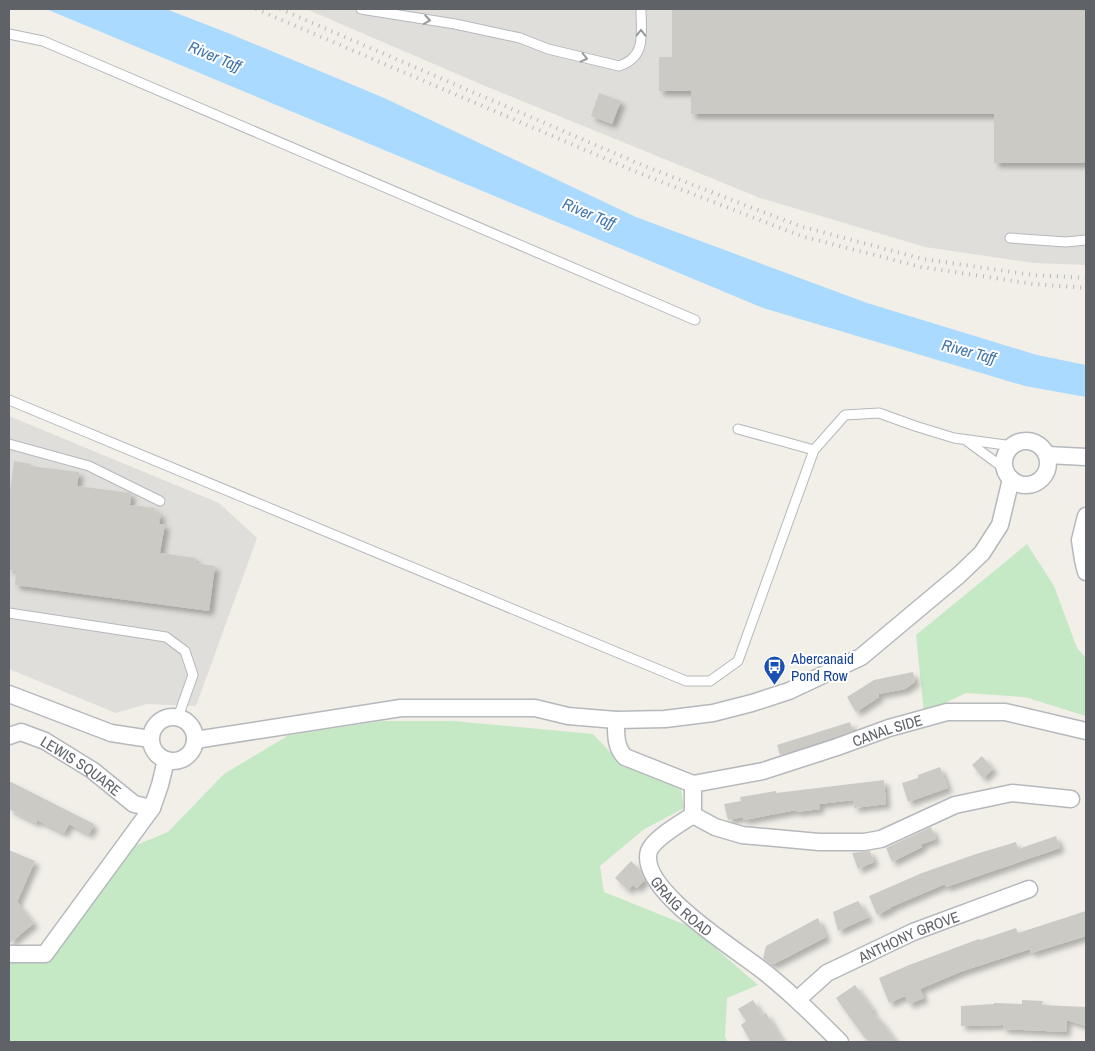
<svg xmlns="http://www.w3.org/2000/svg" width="1095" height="1051" font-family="'Archivo Narrow',sans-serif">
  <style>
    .industrial { fill: #e0deda }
    .green { fill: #c5e8c5 }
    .water { fill: #aadaff }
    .building { fill: #cccac5; filter: url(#shadow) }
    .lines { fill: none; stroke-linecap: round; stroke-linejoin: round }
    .service-casing { stroke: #b5b8bc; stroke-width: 11 }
    .minor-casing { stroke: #b5b8bc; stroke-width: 19 }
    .service { stroke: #fff; stroke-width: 9 }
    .minor { stroke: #fff; stroke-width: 16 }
    .rail { stroke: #b6b7b8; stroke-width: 4; stroke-dasharray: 1 6; stroke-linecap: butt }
    .oneway { stroke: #979a9d }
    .labels { text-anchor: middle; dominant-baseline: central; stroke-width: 4; stroke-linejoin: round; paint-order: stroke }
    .transit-label { font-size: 15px; fill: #164399; stroke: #fff; text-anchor: start }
    .street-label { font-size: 15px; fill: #5f6368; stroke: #fff }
    .water-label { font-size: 16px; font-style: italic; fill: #4174aa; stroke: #fff }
  </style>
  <defs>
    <filter id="shadow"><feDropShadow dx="4.5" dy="4.5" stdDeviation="2.5" flood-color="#0004"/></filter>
  </defs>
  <rect width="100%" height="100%" fill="#f1efe8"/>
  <g class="industrial">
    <path d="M306,9H1086V265L1034,263L925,247L760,198L485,86Z"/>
    <path d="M9,416L219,503L257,538L196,706L147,704L116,713L9,669Z"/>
  </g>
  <g class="green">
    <path d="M1027,544L1054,586L1077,648L1086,658V716L1025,697L966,693L924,713L916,635Z"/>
    <path d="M382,721H453L593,734L623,766L681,789L684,808L643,830L600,866L604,892L691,927L758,985L727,998L725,1037L728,1042H9V963L49,960L134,846L168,832L224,774L289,735Z"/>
  </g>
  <path class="water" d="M46,9H166L228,33L382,97L636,217L867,303L1037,355L1086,365V397L1025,386L763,308Z"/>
  <g class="building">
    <path d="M672,9H1086V163H994V114H691V91H659V57H672Z"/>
    <path d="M599,93L621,101L612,124L591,116Z"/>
    <path d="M14,461L31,464L30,466L79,472L77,486L131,493L130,505L155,508L154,511L161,514L159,524H165L160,553L196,558L195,563L215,566L209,611L15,585L16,571L9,569V500Z"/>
    <path d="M913,672L915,682L905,689L878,694L879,697L856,712L847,697L874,680Z"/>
    <path d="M850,722L853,731L780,755L777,745Z"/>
    <path d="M982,756L993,769L983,778L972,765Z"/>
    <path d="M940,767L948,788L908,802L902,783L918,778V775Z"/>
    <path d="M884,780L886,804L854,808L853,800L819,804L820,809L796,812V810L744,820L743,817L728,820L724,804L741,801L740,797L776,791V793Z"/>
    <path d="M9,781L94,824L89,834L69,824L64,833L37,820L36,823L9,809Z"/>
    <path d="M931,827L936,839L922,844V847L892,862L886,848Z"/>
    <path d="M1056,836L1060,848L946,887L945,884L891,907V908L877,915L869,896L922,873L976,854L1016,842L1018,849Z"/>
    <path d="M9,850L35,861L17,902L34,923L9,944Z"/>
    <path d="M870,851L874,862L858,869L852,853Z"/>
    <path d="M631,861L640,870L645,880L637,888L633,885L628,890L615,878Z"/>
    <path d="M858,901L869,917L838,931L833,912Z"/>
    <path d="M1086,911V936L1031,953L1030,949L960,972L920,989L924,998L909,1004L905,996L889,1003L879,978L909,965L979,939L980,940L1016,928L1018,933Z"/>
    <path d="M818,918L826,937L774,964L769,963L763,958L766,946Z"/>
    <path d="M855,985L873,1010L871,1011L880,1020L896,1042H870L864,1037L836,998Z"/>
    <path d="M753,1000L762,1015L766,1013L783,1042H751L741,1025L746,1021L738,1009Z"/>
    <path d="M1022,1000L1043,1001L1042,1005L1086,1007V1026L1067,1020L1066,1032L1003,1029V1025L961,1026V1006L994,1004V1003L1022,1004Z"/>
  </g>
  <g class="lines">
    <defs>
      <g id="service">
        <path d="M361,9L455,24L520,38L548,49L619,66C647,57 641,33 641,9"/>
        <path d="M9,34L43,41L695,320"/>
        <path d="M1010,238L1066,242L1086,240"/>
        <path d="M9,400L686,681H710L738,661L814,450L845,415L879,413L915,426L954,438L1013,446"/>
        <path d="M738,429L814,450"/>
        <path d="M967,441L1005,469"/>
        <path d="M9,444L89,466L160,501"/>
        <path d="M9,613L166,637L185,651L193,675L178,717"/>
      </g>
      <g id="minor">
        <circle cx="1026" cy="463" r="22"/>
        <path d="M1047,455L1086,457"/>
        <path d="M1086,516L1080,540L1083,560L1086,572"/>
        <path d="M9,694L111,733L150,739"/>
        <circle cx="173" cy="739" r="22"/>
        <path d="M616,720C616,733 615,747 625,757L693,784"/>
        <path id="s1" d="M9,736L21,732L45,741L92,770L134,804L152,808"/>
        <path d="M195,740L401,708H535L568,716L616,720L665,719L713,713L752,703L789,691L861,657L959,575L982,553L1000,525L1011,479"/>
        <path id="s2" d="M693,784L763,771L837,747L889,728L947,712H1005L1086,731"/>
        <path id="s3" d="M693,784V815C681,823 654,838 649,851C637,889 737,950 762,970C790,992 815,1017 840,1042"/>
        <path d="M693,815L715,827L742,835L819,842H864L881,839L955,805L1012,793L1071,799"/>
        <path d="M9,954H45L152,808L160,785L166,760"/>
        <path id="s4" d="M797,1000L827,973L913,932L1029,889"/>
      </g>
    </defs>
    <use href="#service" class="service-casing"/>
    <use href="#minor" class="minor-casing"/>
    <use href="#service" class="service"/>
    <use href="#minor" class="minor"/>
    <g class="rail">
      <path d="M256,9L639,173L801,236L921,267L1034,284L1086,288"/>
      <path d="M280,9L642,165L760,211L803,227L923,259L1033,275L1086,278"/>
    </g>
  </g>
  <defs><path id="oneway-chevron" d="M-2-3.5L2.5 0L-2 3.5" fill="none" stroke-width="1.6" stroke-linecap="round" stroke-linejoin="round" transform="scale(1.25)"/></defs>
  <g class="oneway">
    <use href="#oneway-chevron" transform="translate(427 20) rotate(9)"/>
    <use href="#oneway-chevron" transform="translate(641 33) rotate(-89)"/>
    <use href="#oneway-chevron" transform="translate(584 58) rotate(14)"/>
  </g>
  <defs>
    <symbol id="bus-pin" viewBox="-11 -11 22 30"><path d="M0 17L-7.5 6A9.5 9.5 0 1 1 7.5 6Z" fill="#1a4fb4" stroke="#fff"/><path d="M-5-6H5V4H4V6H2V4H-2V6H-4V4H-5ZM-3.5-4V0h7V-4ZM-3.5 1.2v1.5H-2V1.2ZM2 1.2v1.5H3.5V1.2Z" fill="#fff"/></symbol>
  </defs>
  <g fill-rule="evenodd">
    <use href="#bus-pin" x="762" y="654" width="25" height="34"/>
  </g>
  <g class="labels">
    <g class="transit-label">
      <text x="791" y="658">Abercanaid<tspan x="791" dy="17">Pond Row</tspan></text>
    </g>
    <g class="street-label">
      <text stroke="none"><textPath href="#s2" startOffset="202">CANAL SIDE</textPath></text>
      <text stroke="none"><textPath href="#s1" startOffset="82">LEWIS SQUARE</textPath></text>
      <text stroke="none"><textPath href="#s3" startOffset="156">GRAIG ROAD</textPath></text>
      <text stroke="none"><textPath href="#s4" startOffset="130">ANTHONY GROVE</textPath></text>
    </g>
    <g class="water-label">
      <text transform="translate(215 56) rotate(23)">River Taff</text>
      <text transform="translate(589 213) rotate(23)">River Taff</text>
      <text transform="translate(969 351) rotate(15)">River Taff</text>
    </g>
  </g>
  <rect width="1095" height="1051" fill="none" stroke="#5f6368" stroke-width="20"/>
</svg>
